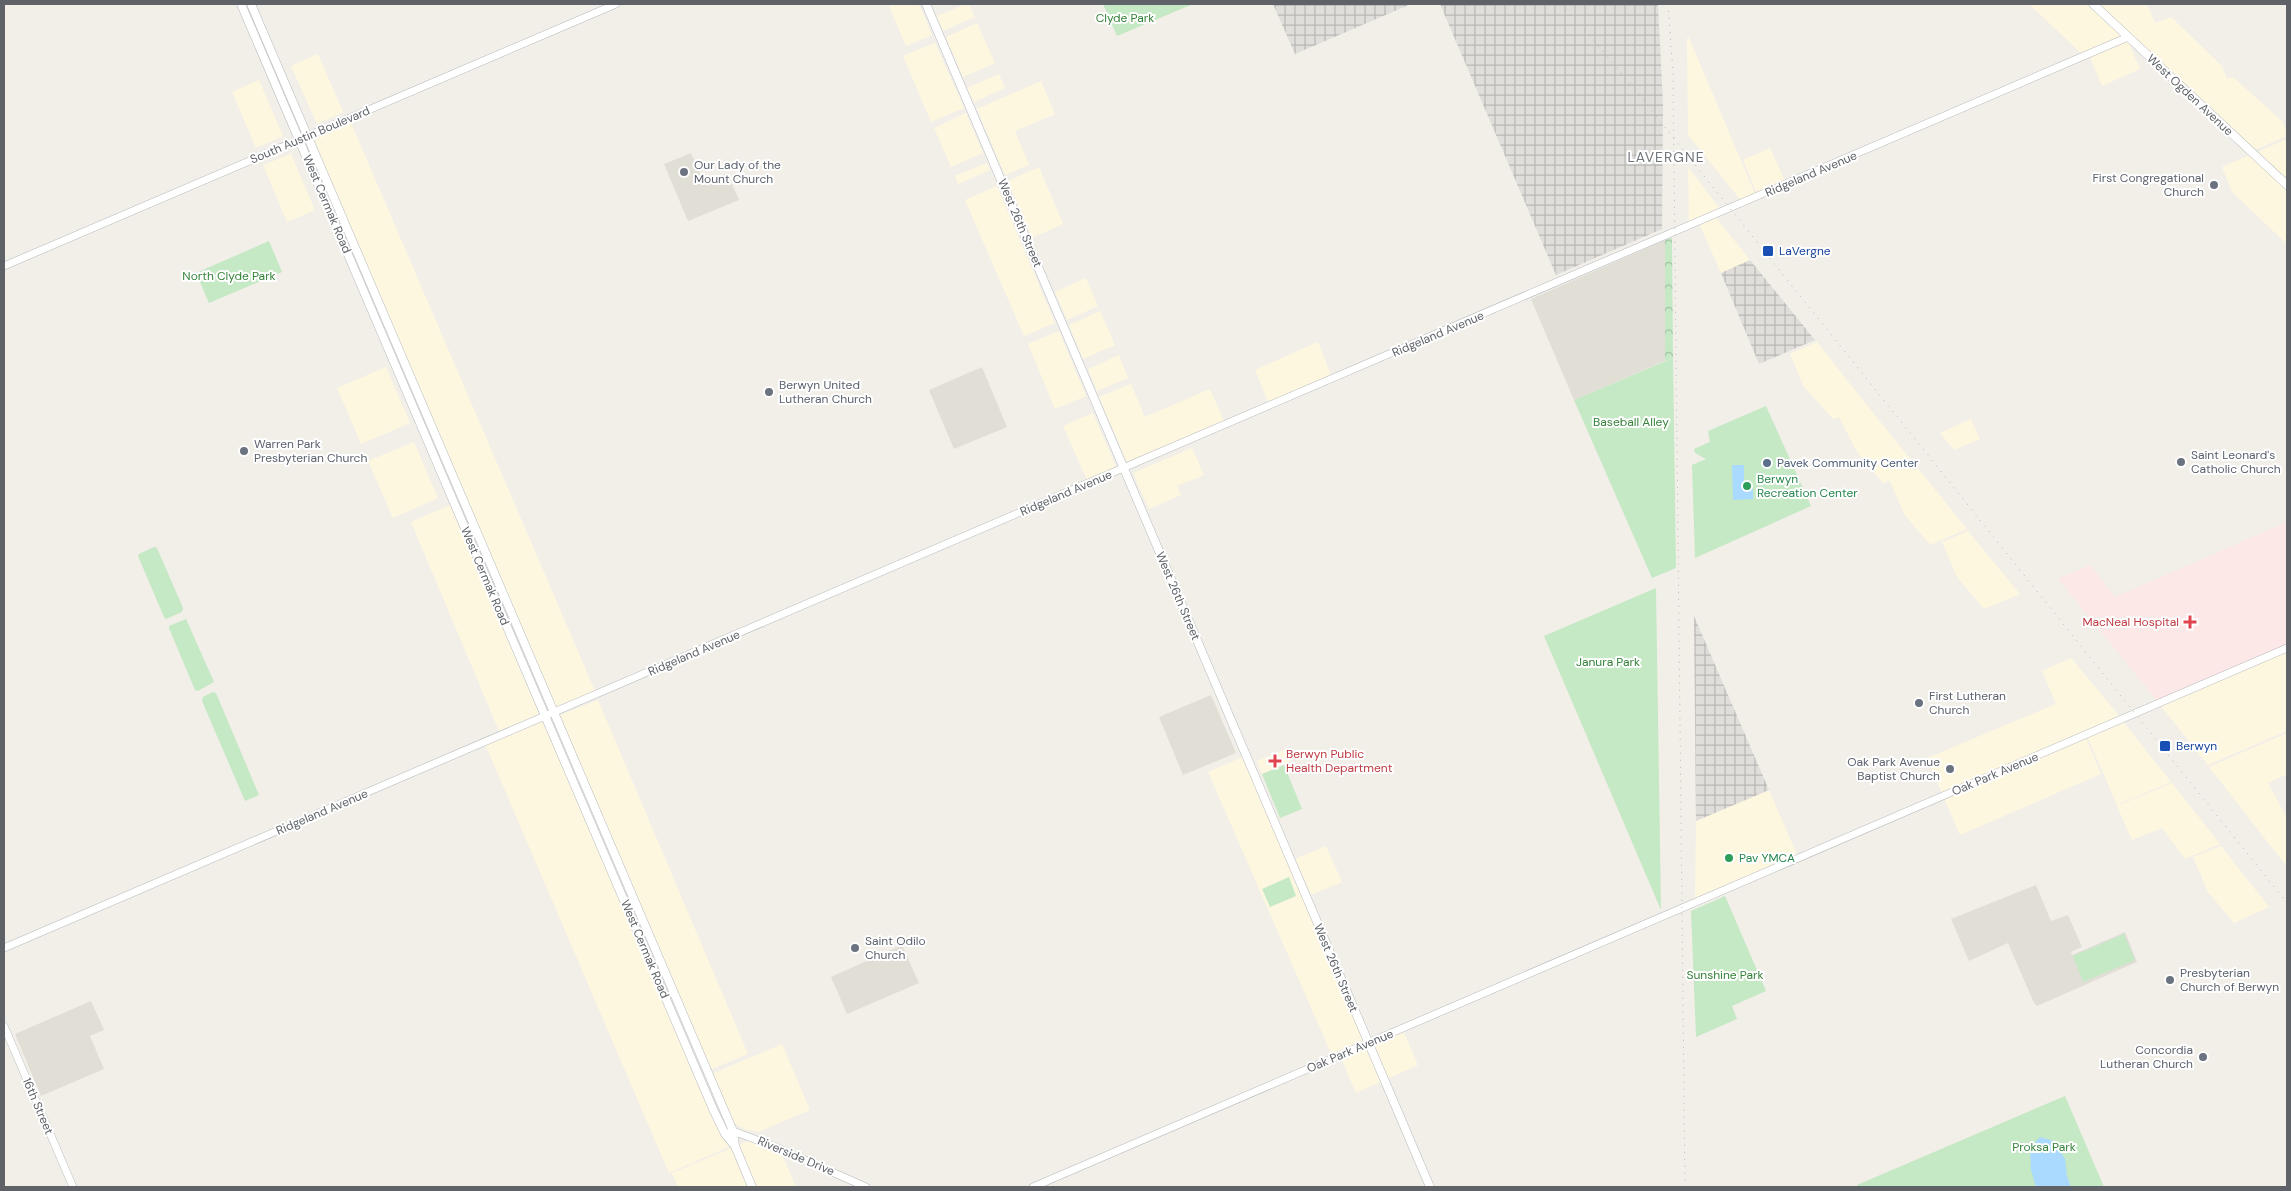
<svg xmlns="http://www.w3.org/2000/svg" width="2291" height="1191" font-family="'DM Sans',sans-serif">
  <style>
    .commercial { fill: #fef7e0 }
    .industrial { fill: url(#industrial-grid) }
    .education { fill: #e1ded6 }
    .medical { fill: #fce8e6 }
    .green { fill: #c5e8c5 }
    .forest { fill: url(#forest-crowns) }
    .water { fill: #aadaff }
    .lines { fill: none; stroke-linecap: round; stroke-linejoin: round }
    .tertiary-casing { stroke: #b5b8bc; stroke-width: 8 }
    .secondary-casing { stroke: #b6babf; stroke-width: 9 }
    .tertiary { stroke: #fff; stroke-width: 7 }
    .secondary { stroke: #fff; stroke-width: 8 }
    .rail { stroke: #b6b7b8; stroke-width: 1; stroke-dasharray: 1 6; stroke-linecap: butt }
    .worship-dot { fill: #6b7280; stroke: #fff; stroke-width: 2 }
    .transit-dot { fill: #1a4fb4; stroke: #fff; stroke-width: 2 }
    .service-dot { fill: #5c6f8a; stroke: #fff; stroke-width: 2 }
    .leisure-dot { fill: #2e9e5b; stroke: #fff; stroke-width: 2 }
    .health-dot { fill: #e0444e; stroke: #fff; stroke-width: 2 }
    .labels { text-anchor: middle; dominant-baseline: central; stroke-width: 4; stroke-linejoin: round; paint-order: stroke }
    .park-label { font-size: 12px; fill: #348238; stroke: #fff }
    .street-label { font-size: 12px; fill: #5f6368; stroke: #fff }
    .worship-label { font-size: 12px; fill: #5b616d; stroke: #fff; text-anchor: start }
    .transit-label { font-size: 12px; fill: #164399; stroke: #fff; text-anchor: start }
    .service-label { font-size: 12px; fill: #4e5e75; stroke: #fff; text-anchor: start }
    .leisure-label { font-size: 12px; fill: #27864d; stroke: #fff; text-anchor: start }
    .health-label { font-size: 12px; fill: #be3a42; stroke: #fff; text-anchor: end }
    .neighbourhood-label { font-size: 14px; letter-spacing: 1px; fill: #70757a; stroke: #fff }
  </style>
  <defs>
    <pattern id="industrial-grid" width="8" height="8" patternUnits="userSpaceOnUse" patternTransform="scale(1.25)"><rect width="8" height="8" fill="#e0deda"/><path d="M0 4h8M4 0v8" fill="none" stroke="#b9b8b5"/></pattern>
    <pattern id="forest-crowns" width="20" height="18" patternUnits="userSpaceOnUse" patternTransform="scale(1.25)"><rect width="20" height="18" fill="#c5e8c5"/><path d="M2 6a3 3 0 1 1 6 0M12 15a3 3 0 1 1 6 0" fill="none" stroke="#a3c0a4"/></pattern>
  </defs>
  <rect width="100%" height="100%" fill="#f1efe8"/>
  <g class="commercial">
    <path d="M888,4H919L932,35L906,46Z"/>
    <path d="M966,4H969L975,17L943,31L937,16Z"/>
    <path d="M2029,4H2147L2155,23L2171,17L2222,66L2227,79L2233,77L2283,122L2287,136L2252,151L2129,36L2083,55Z"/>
    <path d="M977,23L995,63L963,77L946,37Z"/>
    <path d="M1687,38H1689L1756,196L1742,202L1688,135Z"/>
    <path d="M2127,39L2140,69L2102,86L2089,55Z"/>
    <path d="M935,43L964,108L931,122L903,56Z"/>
    <path d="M318,54L343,112L317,124L291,66Z"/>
    <path d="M999,74L1005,88L974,102L967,88Z"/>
    <path d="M259,80L283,136L256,148L232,92Z"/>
    <path d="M1041,81L1055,114L1015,131L1029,165L1005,175L977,109Z"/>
    <path d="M966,113L983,153L951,167L934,128Z"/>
    <path d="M351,123L595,691L555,708L311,140Z"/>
    <path d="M2287,139V183L2255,153Z"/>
    <path d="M1770,148L1786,183L1758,195L1743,160Z"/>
    <path d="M291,154L315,210L287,222L263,165Z"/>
    <path d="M2252,154L2287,186V244L2232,192L2222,167Z"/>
    <path d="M987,163L990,170L958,184L955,176Z"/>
    <path d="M1039,167L1063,224L1032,238L1008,181Z"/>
    <path d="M1688,167L1722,211L1714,215L1750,260L1721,273L1698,221L1689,225Z"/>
    <path d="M997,186L1055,323L1024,336L965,200Z"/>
    <path d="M1086,278L1098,306L1067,320L1055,292Z"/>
    <path d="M1100,311L1115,345L1083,359L1069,325Z"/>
    <path d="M1059,331L1086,396L1055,409L1028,344Z"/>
    <path d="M1318,342L1331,375L1268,402L1255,370Z"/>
    <path d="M1817,342L1866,404L1967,529L1930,545L1904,514L1890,481L1883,483L1857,452L1839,417L1833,419L1804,387L1790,354Z"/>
    <path d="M1119,355L1128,378L1097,391L1088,369Z"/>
    <path d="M386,367L410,423L361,444L337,388Z"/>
    <path d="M1131,384L1145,417L1210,389L1224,421L1127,462L1099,397Z"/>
    <path d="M1093,413L1116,467L1087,480L1063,426Z"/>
    <path d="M1971,419L1980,439L1954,450L1940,433Z"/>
    <path d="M414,442L438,498L393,518L368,461Z"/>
    <path d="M1192,448L1204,475L1177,486L1181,495L1149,509L1133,473Z"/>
    <path d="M450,505L539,714L499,731L411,522Z"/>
    <path d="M1968,531L2020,594L1984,609L1957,577L1942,542Z"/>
    <path d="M2287,649V731L2208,765L2160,705Z"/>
    <path d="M2071,658L2122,719L2085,736L2101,774L1960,835L1927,758L2056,704L2042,671Z"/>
    <path d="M598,700L748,1054L710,1070L558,716Z"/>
    <path d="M545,718L733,1145L669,1173L485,744Z"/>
    <path d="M2122,720L2171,782L2117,805L2087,736Z"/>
    <path d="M2287,733V774L2268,783L2287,818V867L2209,767Z"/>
    <path d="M1287,749L1291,761L1262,774L1257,761Z"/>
    <path d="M1245,756L1367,1043L1333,1058L1208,772Z"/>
    <path d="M2172,783L2220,844L2185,859L2162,828L2132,840L2117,806Z"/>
    <path d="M1769,790L1798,857L1695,902L1696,821Z"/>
    <path d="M1326,846L1342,882L1311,895L1295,859Z"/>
    <path d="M2221,846L2269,907L2234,923L2208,892L2193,857Z"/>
    <path d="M1403,1030L1418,1065L1356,1093L1340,1056Z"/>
    <path d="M782,1044L810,1110L758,1132L744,1129L732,1122L712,1074Z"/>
    <path d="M753,1139L780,1150L796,1187H753L736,1146Z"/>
    <path d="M734,1147L751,1187H678L672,1173Z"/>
  </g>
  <g class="industrial">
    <path d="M1273,4H1411L1295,54Z"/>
    <path d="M1440,4H1658L1663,104L1662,229L1556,275Z"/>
    <path d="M1750,260L1815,340L1759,364L1721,273Z"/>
    <path d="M1694,616L1769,790L1696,821Z"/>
  </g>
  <g class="education">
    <path d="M691,153L704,183L727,173L739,200L688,221L664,164Z"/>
    <path d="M1665,240V361L1574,400L1531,299Z"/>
    <path d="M982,367L1007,427L954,449L929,390Z"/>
    <path d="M1211,695L1236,753L1183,775L1159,717Z"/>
    <path d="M2036,885L2051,921L2068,915L2082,947L2071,952L2072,955L2125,932L2137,962L2037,1006L2034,1003L2008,943L1969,961L1951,919Z"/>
    <path d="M902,945L919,983L847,1014L831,977Z"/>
    <path d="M91,1001L104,1030L90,1036L104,1069L41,1096L15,1034Z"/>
  </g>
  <path class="medical" d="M2287,522V646L2158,702L2058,579L2090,565L2115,597Z"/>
  <g class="green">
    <path d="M1103,4H1193L1117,36Z"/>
    <path d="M269,241L282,272L209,303L196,273Z"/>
    <path d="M1673,358L1676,568L1652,578L1574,400Z"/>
    <path d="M1766,406L1811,506L1695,558L1692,465L1706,459L1695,453L1694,449L1710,442L1708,431Z"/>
    <path d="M154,547L157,548L183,608L182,612L166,619L164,617L138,556L139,554Z"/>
    <path d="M1656,588L1661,910L1544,636Z"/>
    <path d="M186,619L214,682L198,691L195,690L169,628V626Z"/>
    <path d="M213,692L216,693L259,795L245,801L202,701L203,697Z"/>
    <path d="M1284,765L1302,809L1280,818L1262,774Z"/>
    <path d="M1289,877L1296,896L1270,907L1262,889Z"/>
    <path d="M1725,896L1766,991L1732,1006L1737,1019L1696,1037L1691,911Z"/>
    <path d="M2124,934L2135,960L2083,982L2073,956Z"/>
    <path d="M2065,1096L2104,1187H1858L1857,1185Z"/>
  </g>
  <path class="forest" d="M1672,238L1673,358L1665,361V240Z"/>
  <g class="water">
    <path d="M1732,465H1744V489H1753V499L1733,500Z"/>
    <path d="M2040,1137L2054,1141L2065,1159L2067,1176L2071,1187H2036L2031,1170L2030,1148Z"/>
  </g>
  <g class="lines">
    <defs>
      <g id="tertiary">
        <path d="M4,266L616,4"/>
        <path d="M4,948L2128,37"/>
        <path d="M4,1026L73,1187"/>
        <path d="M728,1133L733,1131L778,1148L866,1187"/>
        <path d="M1033,1187L2287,648"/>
      </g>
      <g id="secondary">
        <path d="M241,4L713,1109L725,1134L735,1146"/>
        <path d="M251,4L733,1131L735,1146L752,1187"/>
        <path d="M926,4L1430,1187"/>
        <path d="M2093,4L2287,185"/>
      </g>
    </defs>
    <use href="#tertiary" class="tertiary-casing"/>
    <use href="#secondary" class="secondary-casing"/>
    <use href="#tertiary" class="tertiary"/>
    <use href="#secondary" class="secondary"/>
    <g class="rail">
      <path d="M1561,4L1619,70L2287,903"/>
      <path d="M1668,4L1673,73L1685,1187"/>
    </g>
  </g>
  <g class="worship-dot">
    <circle cx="684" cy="172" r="5"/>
    <circle cx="2214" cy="185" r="5"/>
    <circle cx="769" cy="392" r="5"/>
    <circle cx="244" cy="451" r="5"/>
    <circle cx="2181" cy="462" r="5"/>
    <circle cx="1919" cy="703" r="5"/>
    <circle cx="1950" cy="769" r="5"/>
    <circle cx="855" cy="948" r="5"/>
    <circle cx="2170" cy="980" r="5"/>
    <circle cx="2203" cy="1057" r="5"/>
  </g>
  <g class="transit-dot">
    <rect x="1762" y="245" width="12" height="12" rx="2.5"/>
    <rect x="2159" y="740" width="12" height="12" rx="2.5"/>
  </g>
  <circle class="service-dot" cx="1767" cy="463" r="5"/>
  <g class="leisure-dot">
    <circle cx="1747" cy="486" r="5"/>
    <circle cx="1729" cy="858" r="5"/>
  </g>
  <g class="health-dot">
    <path d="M2187.5 614.5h5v5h5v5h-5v5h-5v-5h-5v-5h5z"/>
    <path d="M1272.5 753.5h5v5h5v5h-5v5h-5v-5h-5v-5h5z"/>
  </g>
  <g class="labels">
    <g class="park-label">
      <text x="1125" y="18">Clyde Park</text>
      <text x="229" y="276">North Clyde Park</text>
      <text x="1631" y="422">Baseball Alley</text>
      <text x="1608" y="662">Janura Park</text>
      <text x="1725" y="975">Sunshine Park</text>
      <text x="2044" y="1147">Proksa Park</text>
    </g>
    <g class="street-label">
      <text transform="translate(2190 95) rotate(43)">West Ogden Avenue</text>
      <text transform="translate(310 135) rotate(-23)">South Austin Boulevard</text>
      <text transform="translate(1811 174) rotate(-23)">Ridgeland Avenue</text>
      <text transform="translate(327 204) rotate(67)">West Cermak Road</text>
      <text transform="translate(1020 223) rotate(67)">West 26th Street</text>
      <text transform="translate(1438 334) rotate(-23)">Ridgeland Avenue</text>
      <text transform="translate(1066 493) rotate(-23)">Ridgeland Avenue</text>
      <text transform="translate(485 576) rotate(67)">West Cermak Road</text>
      <text transform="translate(1178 596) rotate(67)">West 26th Street</text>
      <text transform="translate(694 653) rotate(-23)">Ridgeland Avenue</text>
      <text transform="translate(1995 774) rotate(-23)">Oak Park Avenue</text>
      <text transform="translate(322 812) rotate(-23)">Ridgeland Avenue</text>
      <text transform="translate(645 949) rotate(67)">West Cermak Road</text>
      <text transform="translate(1336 968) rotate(67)">West 26th Street</text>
      <text transform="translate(1350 1051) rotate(-23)">Oak Park Avenue</text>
      <text transform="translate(38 1106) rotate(67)">16th Street</text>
      <text transform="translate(796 1156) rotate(23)">Riverside Drive</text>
    </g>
    <g class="worship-label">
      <text x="694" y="165">Our Lady of the<tspan x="694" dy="14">Mount Church</tspan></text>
      <text x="2204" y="178" text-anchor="end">First Congregational<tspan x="2204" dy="14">Church</tspan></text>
      <text x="779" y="385">Berwyn United<tspan x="779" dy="14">Lutheran Church</tspan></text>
      <text x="254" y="444">Warren Park<tspan x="254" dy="14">Presbyterian Church</tspan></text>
      <text x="2191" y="455">Saint Leonard's<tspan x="2191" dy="14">Catholic Church</tspan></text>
      <text x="1929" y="696">First Lutheran<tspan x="1929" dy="14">Church</tspan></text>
      <text x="1940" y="762" text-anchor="end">Oak Park Avenue<tspan x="1940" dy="14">Baptist Church</tspan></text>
      <text x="865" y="941">Saint Odilo<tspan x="865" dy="14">Church</tspan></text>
      <text x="2180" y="973">Presbyterian<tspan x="2180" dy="14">Church of Berwyn</tspan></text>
      <text x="2193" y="1050" text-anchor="end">Concordia<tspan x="2193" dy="14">Lutheran Church</tspan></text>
    </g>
    <g class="transit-label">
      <text x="1779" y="251">LaVergne</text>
      <text x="2176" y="746">Berwyn</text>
    </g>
    <g class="service-label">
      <text x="1777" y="463">Pavek Community Center</text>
    </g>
    <g class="leisure-label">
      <text x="1757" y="479">Berwyn<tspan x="1757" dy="14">Recreation Center</tspan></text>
      <text x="1739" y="858">Pav YMCA</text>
    </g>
    <g class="health-label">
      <text x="2179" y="622">MacNeal Hospital</text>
      <text x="1286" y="754" text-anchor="start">Berwyn Public<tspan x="1286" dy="14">Health Department</tspan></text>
    </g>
    <g class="neighbourhood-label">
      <text x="1666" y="157">LAVERGNE</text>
    </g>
  </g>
  <rect width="2291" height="1191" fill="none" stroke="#5f6368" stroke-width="10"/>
</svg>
